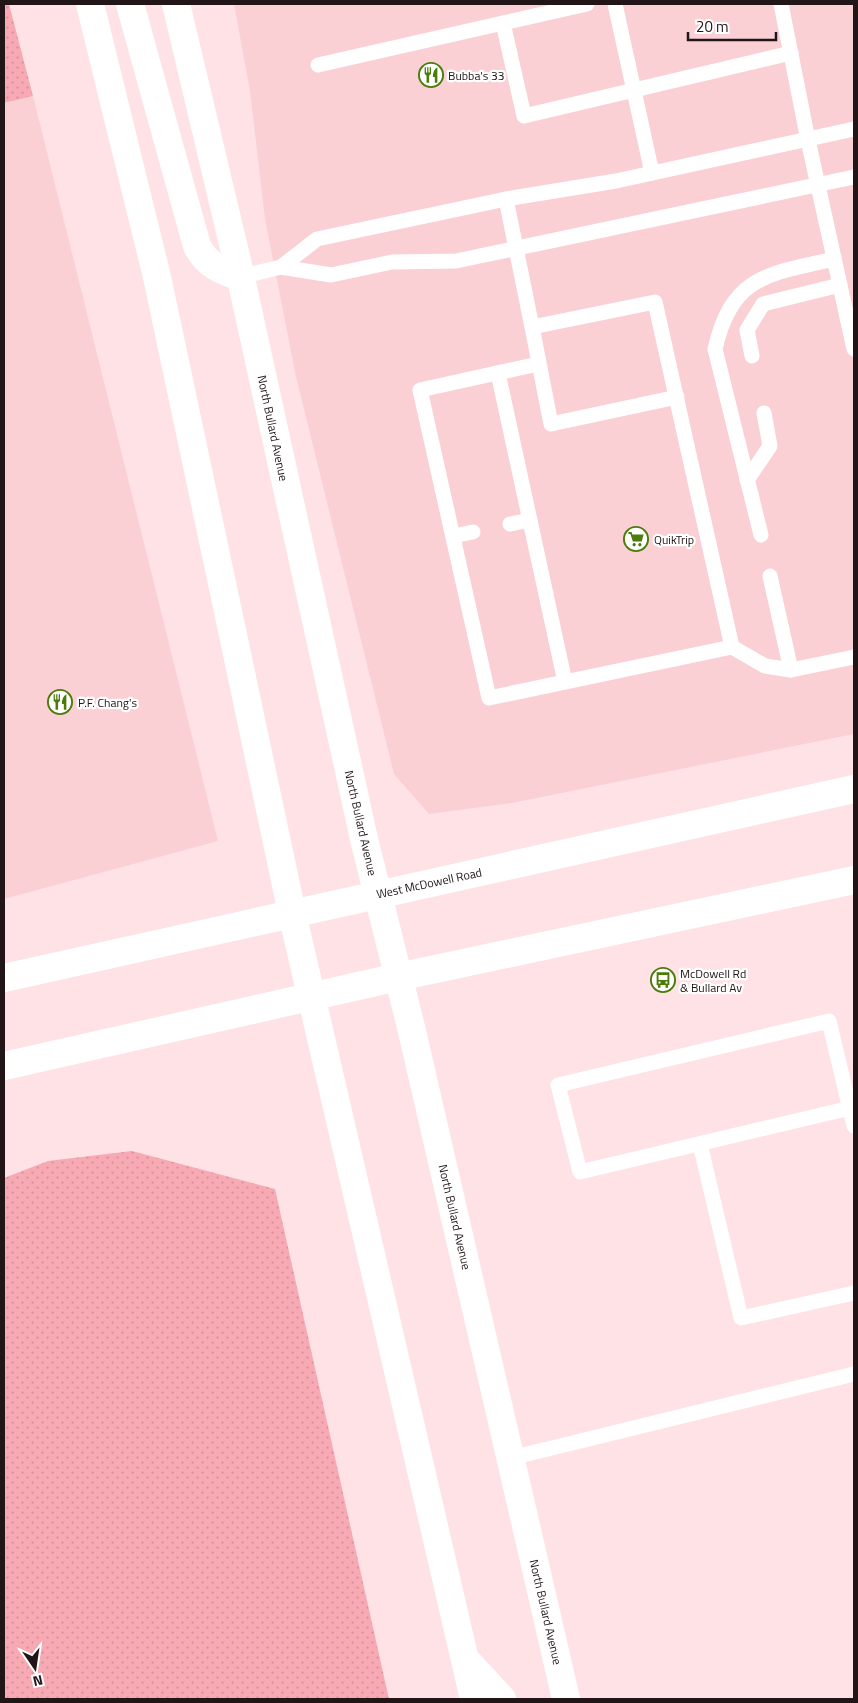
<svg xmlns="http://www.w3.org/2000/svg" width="858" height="1703" font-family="'Titillium Web',sans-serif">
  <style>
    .built { fill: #fbd0d5 }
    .grass { fill: url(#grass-dots) }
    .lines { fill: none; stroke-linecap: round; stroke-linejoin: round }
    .service { stroke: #fff; stroke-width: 15 }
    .secondary { stroke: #fff; stroke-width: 28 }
    .primary { stroke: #fff; stroke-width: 28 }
    .labels { text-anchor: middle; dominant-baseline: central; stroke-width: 4.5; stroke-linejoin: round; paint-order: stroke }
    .poi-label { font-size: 12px; fill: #211517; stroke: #fff; text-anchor: start }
    .street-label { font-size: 12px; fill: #211517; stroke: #fff }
  </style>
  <defs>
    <pattern id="grass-dots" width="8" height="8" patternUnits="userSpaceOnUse" patternTransform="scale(1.25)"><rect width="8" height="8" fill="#f7aab4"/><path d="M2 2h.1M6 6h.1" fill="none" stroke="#d3919a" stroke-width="1.8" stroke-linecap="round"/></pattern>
  </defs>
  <rect width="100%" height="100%" fill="#fee2e5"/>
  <g class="built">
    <path d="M234,4H854V734L512,803L429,814L394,774L296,377L265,219L250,91Z"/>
    <path d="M33,96L218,841L4,899V103Z"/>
  </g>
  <g class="grass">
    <path d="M4,4H9L33,96L4,103Z"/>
    <path d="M132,1151L275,1189L389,1699H4V1178L48,1161Z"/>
  </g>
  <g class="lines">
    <g class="service">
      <path d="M587,4L503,23L524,116L791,53"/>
      <path d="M615,4L652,173"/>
      <path d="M781,4L808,140L854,349"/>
      <path d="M318,65L503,23"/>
      <path d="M506,199L532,327L655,302L732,647L765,666L791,670L854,657"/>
      <path d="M281,267L317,239L506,199L616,181L854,129"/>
      <path d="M240,277L281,267L331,275L392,262L456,261L854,177"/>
      <path d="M532,327L551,424L677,397"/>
      <path d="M752,356L747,330L763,304L840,285"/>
      <path d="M538,364L420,390L489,698L732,647"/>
      <path d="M498,373L565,682"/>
      <path d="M747,480L770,446L764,413"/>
      <path d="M510,524L530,520"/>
      <path d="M761,535L715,349C732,275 769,274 834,259"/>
      <path d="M453,536L473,532"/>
      <path d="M770,576L791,670"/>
      <path d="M850,1108L580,1172L558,1085L829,1021L854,1126"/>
      <path d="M700,1144L741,1318L854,1293"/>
      <path d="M511,1458L854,1374"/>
    </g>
    <g class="secondary">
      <path d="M90,4L157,277L292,913L474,1699"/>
      <path d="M130,4L197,246C207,265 220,270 240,277"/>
      <path d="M176,4L238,265L364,839L411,1027L566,1699"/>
      <path d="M466,1660L502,1699"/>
    </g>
    <g class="primary">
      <path d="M4,978L854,789"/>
      <path d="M4,1066L398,977L854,880"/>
    </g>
  </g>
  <defs>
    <symbol id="restaurant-ring" viewBox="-11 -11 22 22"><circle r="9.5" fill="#fff" stroke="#4b7c0a" stroke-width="1.5"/><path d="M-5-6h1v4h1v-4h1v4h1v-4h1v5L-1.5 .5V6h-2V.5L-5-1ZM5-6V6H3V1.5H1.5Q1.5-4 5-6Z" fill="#4b7c0a"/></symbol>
    <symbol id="supermarket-ring" viewBox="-11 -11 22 22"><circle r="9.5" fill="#fff" stroke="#4b7c0a" stroke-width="1.5"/><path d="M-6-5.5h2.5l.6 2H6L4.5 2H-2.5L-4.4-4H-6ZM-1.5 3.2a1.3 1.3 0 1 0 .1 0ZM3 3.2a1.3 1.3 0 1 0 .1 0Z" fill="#4b7c0a"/></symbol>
    <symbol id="bus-ring" viewBox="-11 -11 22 22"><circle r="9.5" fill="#fff" stroke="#4b7c0a" stroke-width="1.5"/><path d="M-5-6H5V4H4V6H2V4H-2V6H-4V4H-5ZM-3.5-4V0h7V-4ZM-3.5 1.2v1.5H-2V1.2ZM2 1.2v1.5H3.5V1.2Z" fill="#4b7c0a"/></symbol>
  </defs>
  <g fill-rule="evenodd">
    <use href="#restaurant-ring" x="417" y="61" width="28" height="28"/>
    <use href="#supermarket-ring" x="622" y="525" width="28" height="28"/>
    <use href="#restaurant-ring" x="46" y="688" width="28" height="28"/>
    <use href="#bus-ring" x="649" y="966" width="28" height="28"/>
  </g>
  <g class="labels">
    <g class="poi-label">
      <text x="448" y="75">Bubba's 33</text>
      <text x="654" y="539">QuikTrip</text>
      <text x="78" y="702">P.F. Chang's</text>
      <text x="680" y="973">McDowell Rd<tspan x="680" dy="14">&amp; Bullard Av</tspan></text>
    </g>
    <g class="street-label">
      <text transform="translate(273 428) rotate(78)">North Bullard Avenue</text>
      <text transform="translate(361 823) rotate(77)">North Bullard Avenue</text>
      <text transform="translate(429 883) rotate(-12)">West McDowell Road</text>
      <text transform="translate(455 1217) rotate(77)">North Bullard Avenue</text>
      <text transform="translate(546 1612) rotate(77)">North Bullard Avenue</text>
    </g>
  </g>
  <rect width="858" height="1703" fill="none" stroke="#211517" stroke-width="10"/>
  <g transform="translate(35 1668) rotate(167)" stroke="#ffffff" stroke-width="4" paint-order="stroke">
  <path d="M0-4L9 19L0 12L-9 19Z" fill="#211517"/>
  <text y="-8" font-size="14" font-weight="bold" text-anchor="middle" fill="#211517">N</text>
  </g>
  <path d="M688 32v8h88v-8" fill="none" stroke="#211517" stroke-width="2.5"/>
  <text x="696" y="32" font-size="15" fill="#211517" stroke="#ffffff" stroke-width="4" paint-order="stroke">20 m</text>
</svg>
